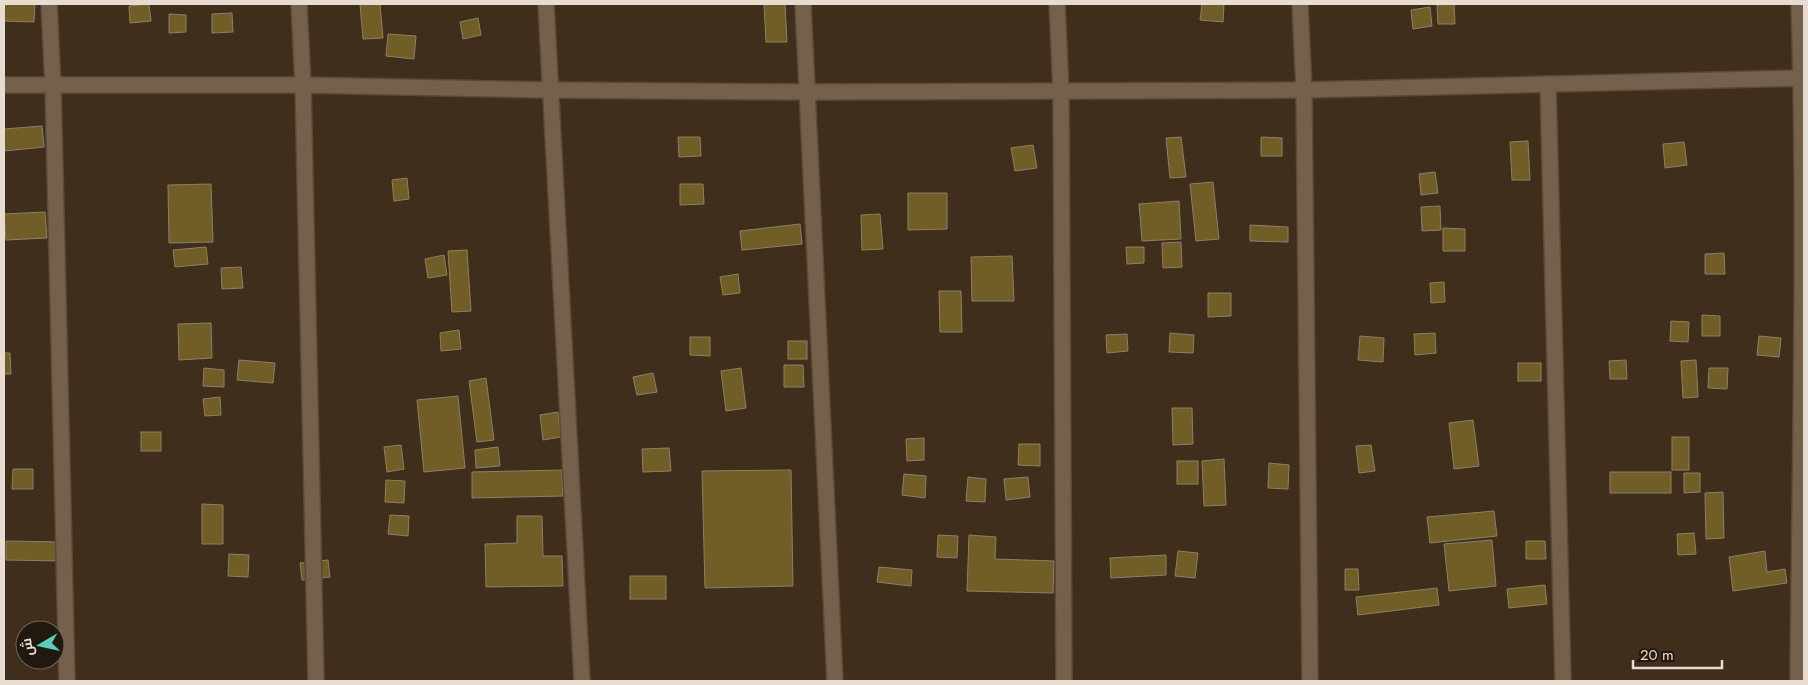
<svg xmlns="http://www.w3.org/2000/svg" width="1808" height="685" font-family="Jost,Cairo,sans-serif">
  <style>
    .building { fill: #715d26; stroke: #8b8167 }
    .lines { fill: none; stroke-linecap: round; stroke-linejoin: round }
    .street-casing { stroke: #594939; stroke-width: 18 }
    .street { stroke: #75604c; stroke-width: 15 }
  </style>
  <rect width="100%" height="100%" fill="#402e1c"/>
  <g class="building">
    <path d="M4,4H35L34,22L4,21Z"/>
    <path d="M149,4L151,21L130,23L129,6Z"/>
    <path d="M360,4H380L383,38L363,39Z"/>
    <path d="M764,4H785L787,42H766Z"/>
    <path d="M1202,4H1224L1223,22L1200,20Z"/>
    <path d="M1454,4L1455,24H1438L1437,5Z"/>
    <path d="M1430,7L1432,26L1413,29L1411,10Z"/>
    <path d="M232,13L233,32L212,33V14Z"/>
    <path d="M169,14L186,15V32L169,33Z"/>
    <path d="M478,18L481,35L463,39L460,22Z"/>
    <path d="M388,34L416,36L414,59L386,56Z"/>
    <path d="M42,126L44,147L4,151V129Z"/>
    <path d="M678,137H700L701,156L679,157Z"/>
    <path d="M1181,137L1186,177L1170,178L1166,138Z"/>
    <path d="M1261,137L1282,138V156H1261Z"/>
    <path d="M1528,141L1530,180H1512L1510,142Z"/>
    <path d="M1684,142L1687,165L1665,168L1663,144Z"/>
    <path d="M1033,145L1037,168L1015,171L1011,148Z"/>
    <path d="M1435,172L1438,193L1421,195L1419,174Z"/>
    <path d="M407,178L409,199L394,201L392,180Z"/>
    <path d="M1213,182L1219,239L1196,241L1190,184Z"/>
    <path d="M211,184L213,242L169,243L168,185Z"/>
    <path d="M680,184H703L704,204L680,205Z"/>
    <path d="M908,193H947V229L908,230Z"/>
    <path d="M1179,201L1181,239L1142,241L1139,204Z"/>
    <path d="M1440,206L1441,230L1422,231L1421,207Z"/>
    <path d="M45,212L47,238L6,240L4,214Z"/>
    <path d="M880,214L883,249L862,250L861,215Z"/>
    <path d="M800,224L802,244L742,250L740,231Z"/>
    <path d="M1250,225L1288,227V242L1250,241Z"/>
    <path d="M1443,228L1465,229V251H1443Z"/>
    <path d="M1181,242L1182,267L1163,268L1162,243Z"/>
    <path d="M206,247L208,264L175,267L173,250Z"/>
    <path d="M1126,247H1144V263L1127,264Z"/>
    <path d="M467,250L471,311L452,312L448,251Z"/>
    <path d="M1724,253L1725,274H1705V254Z"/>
    <path d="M444,255L447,275L428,278L425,259Z"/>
    <path d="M1012,256L1014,301H972L971,257Z"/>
    <path d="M241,267L243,288L222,289L221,268Z"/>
    <path d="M738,274L740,293L723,295L720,277Z"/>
    <path d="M1444,282L1445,302L1431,303L1430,283Z"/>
    <path d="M939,291H961L962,332H940Z"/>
    <path d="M1208,293H1231V316L1208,317Z"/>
    <path d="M1702,315L1720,316V336H1702Z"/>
    <path d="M1671,321L1689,322L1688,342L1670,341Z"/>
    <path d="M211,323L212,358L179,360L178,324Z"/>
    <path d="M459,330L461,349L441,351L440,333Z"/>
    <path d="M1170,333L1194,335L1193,353L1169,352Z"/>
    <path d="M1435,333L1436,353L1415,355L1414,334Z"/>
    <path d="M1127,334L1128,351L1107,353L1106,335Z"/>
    <path d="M1360,336L1384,338L1383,362L1358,360Z"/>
    <path d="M1759,336L1781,338L1779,357L1757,355Z"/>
    <path d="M690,337H710V356L690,355Z"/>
    <rect x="788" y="341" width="19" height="18"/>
    <path d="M4,353H10L11,374H4Z"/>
    <path d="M239,360L275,363L273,383L237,380Z"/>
    <path d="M1626,360L1627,379H1610L1609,361Z"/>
    <path d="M1696,360L1698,397L1683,398L1681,361Z"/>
    <rect x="1518" y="363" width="23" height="18"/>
    <path d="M784,365H803L804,387H784Z"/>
    <path d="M204,368L224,370V387L203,386Z"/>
    <path d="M741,368L746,408L726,411L721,371Z"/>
    <path d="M1709,368H1728L1727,389L1708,388Z"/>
    <path d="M653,373L657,392L637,395L633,377Z"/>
    <path d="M486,378L494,440L477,442L469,381Z"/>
    <path d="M458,396L465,468L424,472L417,400Z"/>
    <path d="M220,397L221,415L205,416L203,399Z"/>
    <path d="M1172,408H1192L1193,444L1173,445Z"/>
    <path d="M558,412L561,437L543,440L540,415Z"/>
    <path d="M1473,420L1479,466L1454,469L1449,423Z"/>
    <rect x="141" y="432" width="20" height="19"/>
    <rect x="1672" y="437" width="17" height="33"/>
    <path d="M924,438V460L907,461L906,439Z"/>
    <path d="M1019,444H1040V466L1018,465Z"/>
    <path d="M401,445L404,469L387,472L384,447Z"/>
    <path d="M1371,445L1375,471L1359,473L1356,446Z"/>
    <path d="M498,447L500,466L476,468L475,450Z"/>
    <path d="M669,448L671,471L643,472L642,449Z"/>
    <path d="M1224,459L1226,505L1204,506L1202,461Z"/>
    <rect x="1177" y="461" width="21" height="23"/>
    <path d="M1269,463L1289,465L1288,489L1268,488Z"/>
    <path d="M13,469H33V489H12Z"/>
    <path d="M562,470L563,496L472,498V472Z"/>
    <path d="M791,470L793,586L705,588L702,471Z"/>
    <rect x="1610" y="472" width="61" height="21"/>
    <path d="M1684,473H1700V492L1684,493Z"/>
    <path d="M904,474L926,476L925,498L902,495Z"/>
    <path d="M968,477L986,479L985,502L966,501Z"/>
    <path d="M1028,477L1030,497L1006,500L1004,479Z"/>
    <path d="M386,480L405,481L404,503L385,502Z"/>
    <path d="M1723,492L1724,538L1706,539L1705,493Z"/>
    <path d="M202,504L223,505V544H202Z"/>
    <path d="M1494,511L1497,536L1430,543L1427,517Z"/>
    <path d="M390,515L409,516L408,536L388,534Z"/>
    <path d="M517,516H542L543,556H562L563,586L486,587L485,544L517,543Z"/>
    <path d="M1694,533L1696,554L1678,555L1677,534Z"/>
    <path d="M938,535L958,536L957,558L937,557Z"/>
    <path d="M969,535L996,537L995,559L1054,561L1053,593L967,591Z"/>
    <path d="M1492,540L1496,586L1449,591L1444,544Z"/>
    <path d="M6,541L62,542L61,561L6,560Z"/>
    <path d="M1526,541H1545L1546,559H1526Z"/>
    <path d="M1178,551L1198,553L1195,578L1175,576Z"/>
    <path d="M1765,551L1767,572L1785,569L1787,583L1733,591L1729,557Z"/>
    <path d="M229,554L249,555L248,577L228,576Z"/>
    <path d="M1166,555V575L1111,578L1110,558Z"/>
    <path d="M328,560L330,577L302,580L300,563Z"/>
    <path d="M879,567L912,570L911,586L877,582Z"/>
    <path d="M1345,569H1358L1359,590H1345Z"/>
    <rect x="630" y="576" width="36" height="23"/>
    <path d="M1545,585L1547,604L1509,608L1507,589Z"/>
    <path d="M1437,588L1439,605L1358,615L1356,597Z"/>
  </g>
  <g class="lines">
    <defs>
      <g id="street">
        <path d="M49,4L53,85L67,681"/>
        <path d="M299,4L303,85L316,681"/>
        <path d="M546,4L582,681"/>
        <path d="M803,4L835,681"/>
        <path d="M1057,4L1061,90L1064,681"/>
        <path d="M1300,4L1304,90L1310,681"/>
        <path d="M1548,84L1563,681"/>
        <path d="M4,85H303L550,90L807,92L1304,90L1804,78"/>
        <path d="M1798,681C1800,456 1806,229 1799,4"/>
      </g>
    </defs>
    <use href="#street" class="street-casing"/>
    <use href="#street" class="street"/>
  </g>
  <rect width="1808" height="685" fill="none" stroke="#e8dcd1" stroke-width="10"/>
  <g transform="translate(40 645) rotate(261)"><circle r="24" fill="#211810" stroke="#71665d"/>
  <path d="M0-4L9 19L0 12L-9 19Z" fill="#57cec1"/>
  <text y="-8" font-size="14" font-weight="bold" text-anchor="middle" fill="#e8dcd1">ش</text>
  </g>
  <path d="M1633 660v8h89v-8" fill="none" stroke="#e8dcd1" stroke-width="2.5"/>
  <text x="1640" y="660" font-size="15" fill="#e8dcd1" stroke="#211810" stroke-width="4" paint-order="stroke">20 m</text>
</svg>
